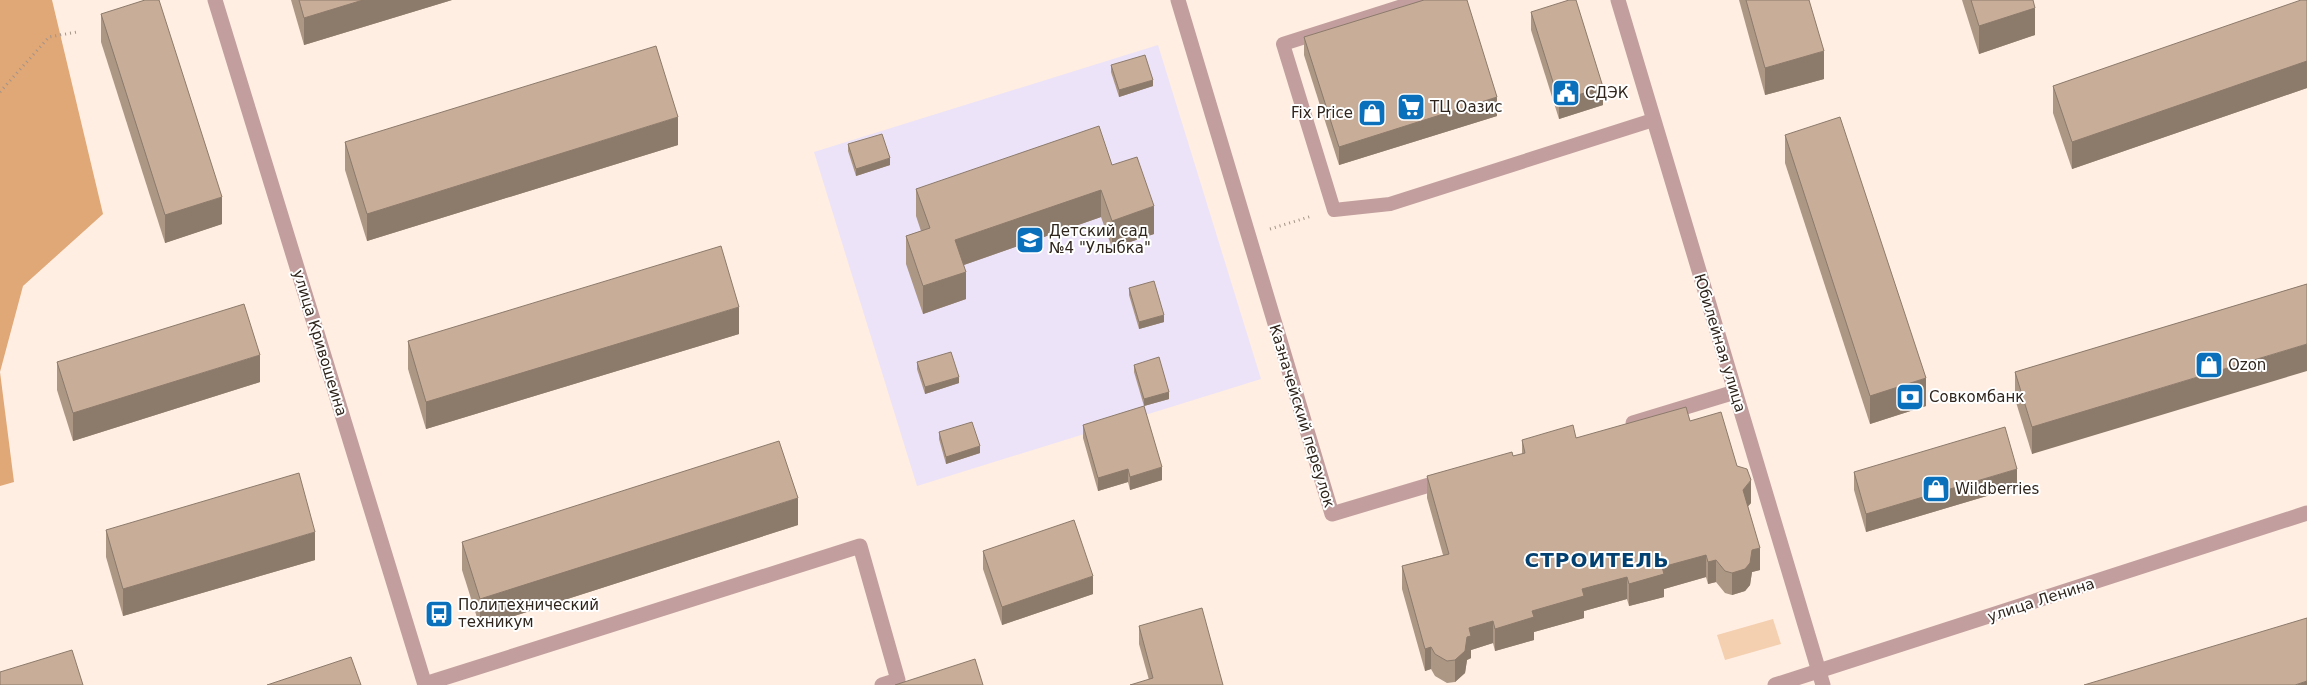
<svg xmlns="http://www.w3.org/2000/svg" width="2307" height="685" font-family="'DejaVu Sans',sans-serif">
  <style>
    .education { fill: #ece3f8 }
    .green { fill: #f4cfb0 }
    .forest { fill: #e0a777 }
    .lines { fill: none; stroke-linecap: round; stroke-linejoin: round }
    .path { stroke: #a29489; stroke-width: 3; stroke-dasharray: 1 4; stroke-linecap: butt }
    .lane { stroke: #c29f9e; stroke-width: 14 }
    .street { stroke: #c29f9e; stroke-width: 15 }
    .wall { fill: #ac9684 }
    .shaded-wall { fill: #8c7a6b }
    .building { fill: #c8ae99; stroke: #8c7a6b }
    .labels { text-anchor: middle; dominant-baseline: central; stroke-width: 4; stroke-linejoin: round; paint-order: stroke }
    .poi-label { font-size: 15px; fill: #2f251c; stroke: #fff; text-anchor: start }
    .street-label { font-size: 15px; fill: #2f251c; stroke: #fff }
    .district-label { font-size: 20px; font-weight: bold; letter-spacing: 1px; fill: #014070; stroke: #fff }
  </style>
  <rect width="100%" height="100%" fill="#ffeee1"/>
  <path class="education" d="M1158,45L1261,379L917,486L814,152Z"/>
  <path class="green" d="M1773,619L1781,644L1725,660L1717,635Z"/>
  <path class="forest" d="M0,0H52L103,214L23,286L0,372L14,482L0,486Z"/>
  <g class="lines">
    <g class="path">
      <path d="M0,92L49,37L77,32"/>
      <path d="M1270,229L1312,216"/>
    </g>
    <path class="lane" d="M1421,0L1283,44L1334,210L1390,204L1653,120"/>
    <g class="street">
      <path d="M215,0L425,685"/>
      <path d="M1178,0L1332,514L1446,480"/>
      <path d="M1618,0L1823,685"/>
      <path d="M1633,423L1735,392"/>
      <path d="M425,684L860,546L898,680L882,685"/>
      <path d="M1775,685L2307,513"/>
    </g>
  </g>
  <g class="wall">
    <path d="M291,0H452L304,45Z"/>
    <path d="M1739,0H1809L1824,79L1765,95Z"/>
    <path d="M1962,0H2033L2035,35L1979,54Z"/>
    <path d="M2307,0V88L2072,169L2053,113V86Z"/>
    <path d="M1531,12L1603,105L1559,119L1531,30Z"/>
    <path d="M101,14L222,224L165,243L101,42Z"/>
    <path d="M1304,37L1497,116L1339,165L1304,55Z"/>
    <path d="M1111,65L1153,86L1119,97L1111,72Z"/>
    <path d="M1785,135L1926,406L1870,424L1785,163Z"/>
    <path d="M345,142L678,145L367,241L345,170Z"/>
    <path d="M848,144L890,165L856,176L848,151Z"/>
    <path d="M1112,165L1154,234L1112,248L1101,217L964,265L966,299L923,314L906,264V236L921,231L916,216V189Z"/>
    <path d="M2307,284L2032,454L2015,399V372Z"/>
    <path d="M1129,288L1164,322L1139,329L1129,295Z"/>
    <path d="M739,334L426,429L408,369V341Z"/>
    <path d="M57,362L260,382L73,441L57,390Z"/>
    <path d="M917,362L959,383L925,394L917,369Z"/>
    <path d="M1134,365L1169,399L1144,406L1134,372Z"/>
    <path d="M1690,421L1737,466L1751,503L1748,506L1760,570L1752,572L1750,585L1745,591L1732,595L1725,593L1716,582L1708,584L1706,577L1664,589V597L1629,606L1627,599L1584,611V618L1534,632V640L1495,651L1493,643L1471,650V658L1467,660L1465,673L1455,682L1447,683L1435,676L1431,669L1425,671L1402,589V566L1443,555L1427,498V476L1522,454V440L1576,438Z"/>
    <path d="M1083,425L1162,480L1130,490L1128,482L1098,491L1083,438Z"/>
    <path d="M939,432L980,453L946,464L939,439Z"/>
    <path d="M1854,472L2017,487L1866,532L1854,490Z"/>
    <path d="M798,525L480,627L462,570V542Z"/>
    <path d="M106,530L315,560L123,616L106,557Z"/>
    <path d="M983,551L1093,594L1002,625L983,569Z"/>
    <path d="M1139,626L1223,685L1149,680L1139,644Z"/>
  </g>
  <g class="shaded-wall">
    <path d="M363,0H452L304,45V18Z"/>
    <path d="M2035,8V35L1979,54V26Z"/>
    <path d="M1824,51V79L1765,95V68Z"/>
    <path d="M2307,61V88L2072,169V142Z"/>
    <path d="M1153,80V86L1119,97V90Z"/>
    <path d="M1603,87V105L1559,119V101Z"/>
    <path d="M1497,97V116L1339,165V147Z"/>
    <path d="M678,117V145L367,241V214Z"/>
    <path d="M890,158V165L856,176V169Z"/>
    <path d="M1101,190V217L955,268V240Z"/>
    <path d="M222,197V224L165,243V215Z"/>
    <path d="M1154,206V234L1112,248V221Z"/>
    <path d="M966,272V299L923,314V286Z"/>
    <path d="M739,307V334L426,429V402Z"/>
    <path d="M1164,315V322L1139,329V322Z"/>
    <path d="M2307,344V371L2032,454V427Z"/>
    <path d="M260,355V382L73,441V413Z"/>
    <path d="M959,377V383L925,394V387Z"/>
    <path d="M1926,378V406L1870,424V396Z"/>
    <path d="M1169,392V399L1144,406V399Z"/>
    <path d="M980,446V453L946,464V457Z"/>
    <path d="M1162,467V480L1130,490V477Z"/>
    <path d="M1128,469V482L1098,491V478Z"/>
    <path d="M2017,469V487L1866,532V514Z"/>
    <path d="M1751,480V503L1743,512V490Z"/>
    <path d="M798,498V525L480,627V599Z"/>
    <path d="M315,532V560L123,616V589Z"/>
    <path d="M1760,548V570L1752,572L1750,585L1745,591L1732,595V573L1752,550Z"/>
    <path d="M1706,555V577L1664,589V597L1629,606V584L1662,567Z"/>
    <path d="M1716,560V582L1708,584V562Z"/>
    <path d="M1093,576V594L1002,625V607Z"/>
    <path d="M1627,577V599L1584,611V618L1534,632V640L1495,651V629L1532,611L1582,589Z"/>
    <path d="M1493,621V643L1471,650V658L1467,660L1465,673L1455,682V660L1467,637L1469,628Z"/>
    <path d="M1431,647V669L1425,671V649Z"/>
    <path d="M2307,681V685H2295Z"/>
  </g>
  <g class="building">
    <path d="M145,0H159L222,197L165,215L101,14Z"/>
    <path d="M299,0H363L304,18Z"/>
    <path d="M1424,0H1467L1497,97L1339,147L1304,37Z"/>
    <path d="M1569,0H1576L1603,87L1559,101L1531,12Z"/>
    <path d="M1746,0H1809L1824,51L1765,68Z"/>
    <path d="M1971,0H2033L2035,8L1979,26Z"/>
    <path d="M2301,0H2307V61L2072,142L2053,86Z"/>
    <path d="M656,46L678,117L367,214L345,142Z"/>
    <path d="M1145,55L1153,80L1119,90L1111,65Z"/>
    <path d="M1840,117L1926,378L1870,396L1785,135Z"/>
    <path d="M1099,126L1112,165L1137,157L1154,206L1112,221L1101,190L955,240L966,272L923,286L906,236L930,228L916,189Z"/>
    <path d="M882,134L890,158L856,169L848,144Z"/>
    <path d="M721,246L739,307L426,402L408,341Z"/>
    <path d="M1154,281L1164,315L1139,322L1129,288Z"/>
    <path d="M2307,284V344L2032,427L2015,372Z"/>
    <path d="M244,304L260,355L73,413L57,362Z"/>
    <path d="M951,352L959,377L925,387L917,362Z"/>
    <path d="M1159,357L1169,392L1144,399L1134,365Z"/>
    <path d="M1144,406L1162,467L1130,477L1128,469L1098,478L1083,425Z"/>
    <path d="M1686,407L1690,421L1721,412L1737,466L1747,469L1751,480L1743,490L1760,548L1752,550L1750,563L1745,569L1732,573L1725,571L1716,560L1708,562L1706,555L1662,567L1664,574L1629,584L1627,577L1582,589L1584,596L1532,611L1534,617L1495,629L1493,621L1469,628L1471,636L1467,637L1465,651L1455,660L1447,661L1435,654L1431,647L1425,649L1402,566L1449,554L1427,476L1512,452L1513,456L1525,453L1522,440L1573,425L1576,438Z"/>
    <path d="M972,422L980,446L946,457L939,432Z"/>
    <path d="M2005,427L2017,469L1866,514L1854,472Z"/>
    <path d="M779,441L798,498L480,599L462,542Z"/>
    <path d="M299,473L315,532L123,589L106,530Z"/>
    <path d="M1074,520L1093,576L1002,607L983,551Z"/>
    <path d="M1202,608L1223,685H1130L1153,678L1139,626Z"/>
    <path d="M2307,618V681L2295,685H2084Z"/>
    <path d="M72,650L83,685H0V672Z"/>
    <path d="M351,657L361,685H267Z"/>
    <path d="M975,659L983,685H895Z"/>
  </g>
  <defs>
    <symbol id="civic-square" viewBox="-11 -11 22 22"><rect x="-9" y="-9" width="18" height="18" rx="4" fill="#0b70bc" stroke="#fff"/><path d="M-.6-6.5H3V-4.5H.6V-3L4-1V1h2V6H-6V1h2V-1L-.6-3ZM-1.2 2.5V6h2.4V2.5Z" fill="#fff"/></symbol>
    <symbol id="supermarket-square" viewBox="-11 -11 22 22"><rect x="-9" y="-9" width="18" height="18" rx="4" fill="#0b70bc" stroke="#fff"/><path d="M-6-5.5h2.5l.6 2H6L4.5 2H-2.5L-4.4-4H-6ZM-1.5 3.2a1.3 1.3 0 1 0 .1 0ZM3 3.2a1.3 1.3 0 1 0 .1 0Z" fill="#fff"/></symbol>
    <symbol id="shop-square" viewBox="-11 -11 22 22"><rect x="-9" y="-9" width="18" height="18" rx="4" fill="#0b70bc" stroke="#fff"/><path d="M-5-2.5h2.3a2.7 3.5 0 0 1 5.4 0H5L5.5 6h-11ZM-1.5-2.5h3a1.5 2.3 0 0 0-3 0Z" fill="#fff"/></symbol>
    <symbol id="school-square" viewBox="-11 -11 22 22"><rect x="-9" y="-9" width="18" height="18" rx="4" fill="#0b70bc" stroke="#fff"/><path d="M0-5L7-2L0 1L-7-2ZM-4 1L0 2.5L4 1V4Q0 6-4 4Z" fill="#fff"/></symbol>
    <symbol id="bank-square" viewBox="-11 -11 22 22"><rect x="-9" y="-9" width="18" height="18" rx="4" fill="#0b70bc" stroke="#fff"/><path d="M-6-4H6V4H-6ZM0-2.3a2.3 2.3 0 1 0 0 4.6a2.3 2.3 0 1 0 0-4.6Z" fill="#fff"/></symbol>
    <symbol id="bus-square" viewBox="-11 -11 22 22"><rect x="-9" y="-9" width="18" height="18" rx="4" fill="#0b70bc" stroke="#fff"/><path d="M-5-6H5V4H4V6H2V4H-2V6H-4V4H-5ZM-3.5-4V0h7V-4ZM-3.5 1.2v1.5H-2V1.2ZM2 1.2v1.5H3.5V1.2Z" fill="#fff"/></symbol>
  </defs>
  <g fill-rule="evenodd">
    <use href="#civic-square" x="1550" y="77" width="32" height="32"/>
    <use href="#supermarket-square" x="1395" y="91" width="32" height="32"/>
    <use href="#shop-square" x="1356" y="97" width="32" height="32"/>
    <use href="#school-square" x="1014" y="224" width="32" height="32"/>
    <use href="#shop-square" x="2193" y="349" width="32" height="32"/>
    <use href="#bank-square" x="1894" y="381" width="32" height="32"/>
    <use href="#shop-square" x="1920" y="473" width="32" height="32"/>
    <use href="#bus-square" x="423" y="598" width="32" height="32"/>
  </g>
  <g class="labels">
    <g class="poi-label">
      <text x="1585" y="93">СДЭК</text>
      <text x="1430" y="107">ТЦ Оазис</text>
      <text x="1353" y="113" text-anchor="end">Fix Price</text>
      <text x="1049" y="231">Детский сад<tspan x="1049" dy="17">№4 "Улыбка"</tspan></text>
      <text x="2228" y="365">Ozon</text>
      <text x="1929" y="397">Совкомбанк</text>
      <text x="1955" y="489">Wildberries</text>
      <text x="458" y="605">Политехнический<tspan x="458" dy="17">техникум</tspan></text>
    </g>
    <g class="street-label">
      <text transform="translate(320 343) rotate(73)">улица Кривошеина</text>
      <text transform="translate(1720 343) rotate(73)">Юбилейная улица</text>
      <text transform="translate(1302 416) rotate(73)">Казначейский переулок</text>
      <text transform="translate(2041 600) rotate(-18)">улица Ленина</text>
    </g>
    <g class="district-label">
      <text x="1597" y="560">СТРОИТЕЛЬ</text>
    </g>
  </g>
</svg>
